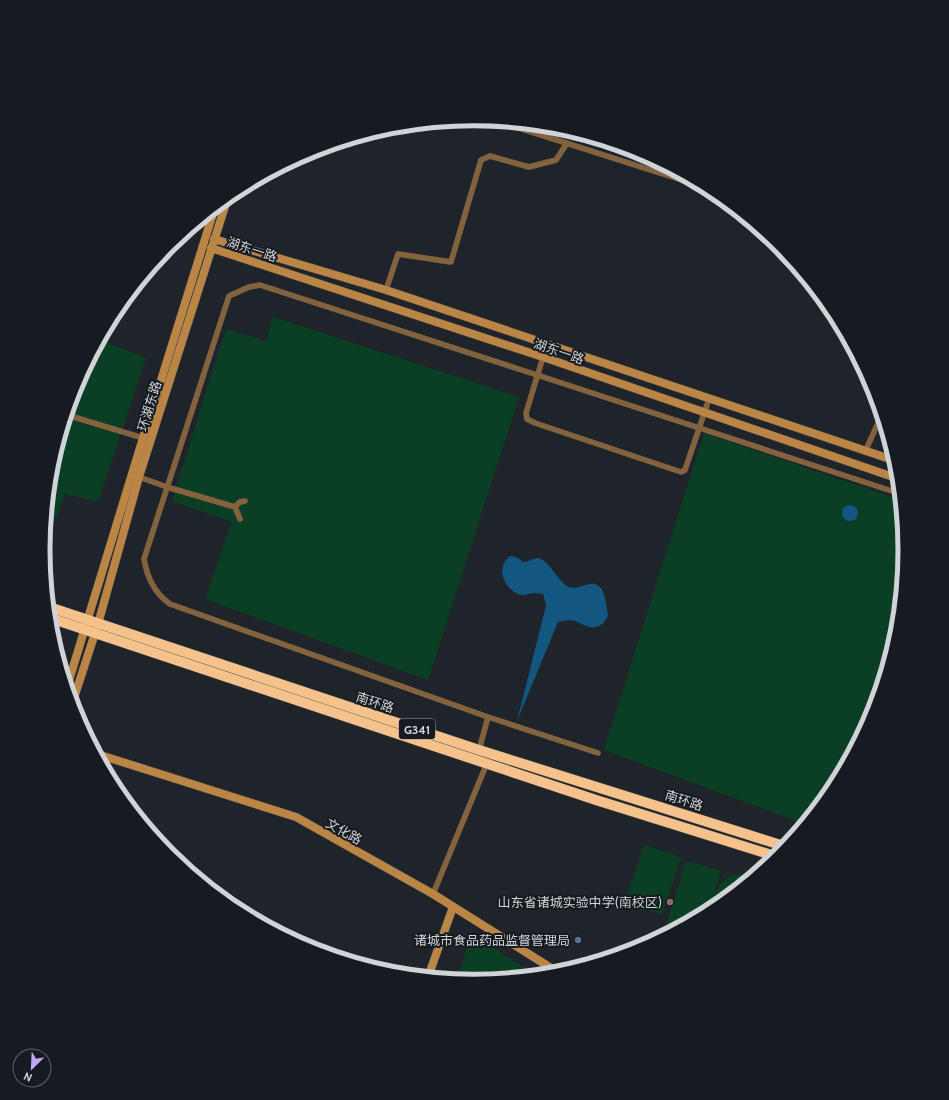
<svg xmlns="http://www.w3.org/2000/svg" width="949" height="1100" font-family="Cabin,'Noto Sans SC',sans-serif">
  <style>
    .green { fill: #0b3f23 }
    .water { fill: #135780 }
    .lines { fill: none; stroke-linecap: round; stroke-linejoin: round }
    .street-casing { stroke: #3a4046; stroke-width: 6 }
    .secondary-casing { stroke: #3a4046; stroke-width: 9 }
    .highway-casing { stroke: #3a4046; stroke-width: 11 }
    .street { stroke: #84623d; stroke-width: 5.5 }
    .secondary { stroke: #bb8546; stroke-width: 8 }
    .highway { stroke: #f5c28b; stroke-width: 10 }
    .education-dot { fill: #8d6e63; stroke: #151b21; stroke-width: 1.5 }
    .service-dot { fill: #5c6f8a; stroke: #151b21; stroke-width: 1.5 }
    .labels { text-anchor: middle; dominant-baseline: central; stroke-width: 4; stroke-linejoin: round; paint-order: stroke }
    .shield { fill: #151b21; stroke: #989ca1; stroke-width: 1 }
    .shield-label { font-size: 12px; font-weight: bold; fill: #d0d3d8 }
    .street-label { font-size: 13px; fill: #d0d3d8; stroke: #151b21 }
    .poi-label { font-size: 13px; fill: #d0d3d8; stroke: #151b21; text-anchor: end }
    .rim { fill: none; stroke: #d0d3d8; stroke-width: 5 }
  </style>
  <rect width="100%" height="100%" fill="#1e242a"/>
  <g class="green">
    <path d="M273,317L519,397L428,680L205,599L232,522L172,501L226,329L266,341Z"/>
    <path d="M100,340L146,358L98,502L65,494L57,516L46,520L51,466L74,390L80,392L92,355Z"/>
    <path d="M704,433L901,500L906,550L898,634L873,715L833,790L805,824L604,750Z"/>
    <path d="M644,845L681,857L662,915L625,903Z"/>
    <path d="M686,861L721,871L708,912L663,936Z"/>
    <path d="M731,875H753L755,876L714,909L709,911L718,886Z"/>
    <path d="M471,933L535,975L534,976L487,980L460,971Z"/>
  </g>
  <g class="water">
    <circle cx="850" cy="513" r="8"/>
    <path d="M510,556C515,556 519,558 523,562C529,562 533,558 538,558C549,560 559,583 569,587C579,591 589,579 599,586C605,590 607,608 608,615C606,623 598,629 589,627C583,625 577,621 571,620C567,620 562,621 558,622L517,721L546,606L543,594C540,594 537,593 534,593C529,593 526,596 521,595C504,591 495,567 510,556Z"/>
  </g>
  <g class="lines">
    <defs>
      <g id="street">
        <path d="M497,121L707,188"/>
        <path d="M386,290L398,254L451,262L481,160L490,156L529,167L556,160L567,143"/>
        <path d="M547,344L526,413L527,419L535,423L681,472L685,470L709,399"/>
        <path d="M67,415L143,438"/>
        <path d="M865,452L882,414"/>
        <path d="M139,477L167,487L235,507L240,519"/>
        <path d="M235,507L240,502L245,501"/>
        <path d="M479,750L488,717"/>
        <path d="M598,753L488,717L170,604C154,593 147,577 144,559L229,296L249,287L260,285L537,375L901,494"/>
        <path d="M433,894L487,763"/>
      </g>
      <g id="secondary">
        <path d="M214,239L386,290L896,461"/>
        <path d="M211,248L543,357L899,479"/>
        <path d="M67,687L143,438L215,207"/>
        <path d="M72,704L98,624L139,477L228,197"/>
        <path d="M97,754L296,817L433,894L559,973"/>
        <path d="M428,977L453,907"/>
      </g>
      <g id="highway">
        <path d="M49,607L479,750L787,847"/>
        <path d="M50,618L596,800L778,857"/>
      </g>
    </defs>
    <use href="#street" class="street-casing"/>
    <use href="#secondary" class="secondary-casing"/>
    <use href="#highway" class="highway-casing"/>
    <use href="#street" class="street"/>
    <use href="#secondary" class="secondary"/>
    <use href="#highway" class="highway"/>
  </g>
  <circle class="education-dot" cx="670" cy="902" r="4"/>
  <circle class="service-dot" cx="578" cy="940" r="4"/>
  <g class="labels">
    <rect class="shield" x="399" y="719" width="36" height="20" rx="3"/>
    <g class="shield-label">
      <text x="417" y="729">G341</text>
    </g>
    <g class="street-label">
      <text transform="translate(252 249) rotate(18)">湖东一路</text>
      <text transform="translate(559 351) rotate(19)">湖东一路</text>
      <text transform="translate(149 406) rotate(-73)">环湖东路</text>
      <text transform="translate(375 702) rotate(18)">南环路</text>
      <text transform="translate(684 800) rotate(18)">南环路</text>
      <text transform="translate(344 831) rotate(29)">文化路</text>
    </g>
    <g class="poi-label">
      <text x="662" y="902">山东省诸城实验中学(南校区)</text>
      <text x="570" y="940">诸城市食品药品监督管理局</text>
    </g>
  </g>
  <path d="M0 0H949V1100H0ZM50 550a424 424 0 1 1 848 0a424 424 0 1 1-848 0Z" fill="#151b21" fill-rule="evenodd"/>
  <path class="rim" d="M50 550a424 424 0 1 1 848 0a424 424 0 1 1-848 0Z"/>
  <g transform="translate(32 1068) rotate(204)"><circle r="19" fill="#151b21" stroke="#60656a"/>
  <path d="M0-3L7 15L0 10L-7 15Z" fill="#c3a7f2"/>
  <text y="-6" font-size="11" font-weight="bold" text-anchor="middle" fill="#d0d3d8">N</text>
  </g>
</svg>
